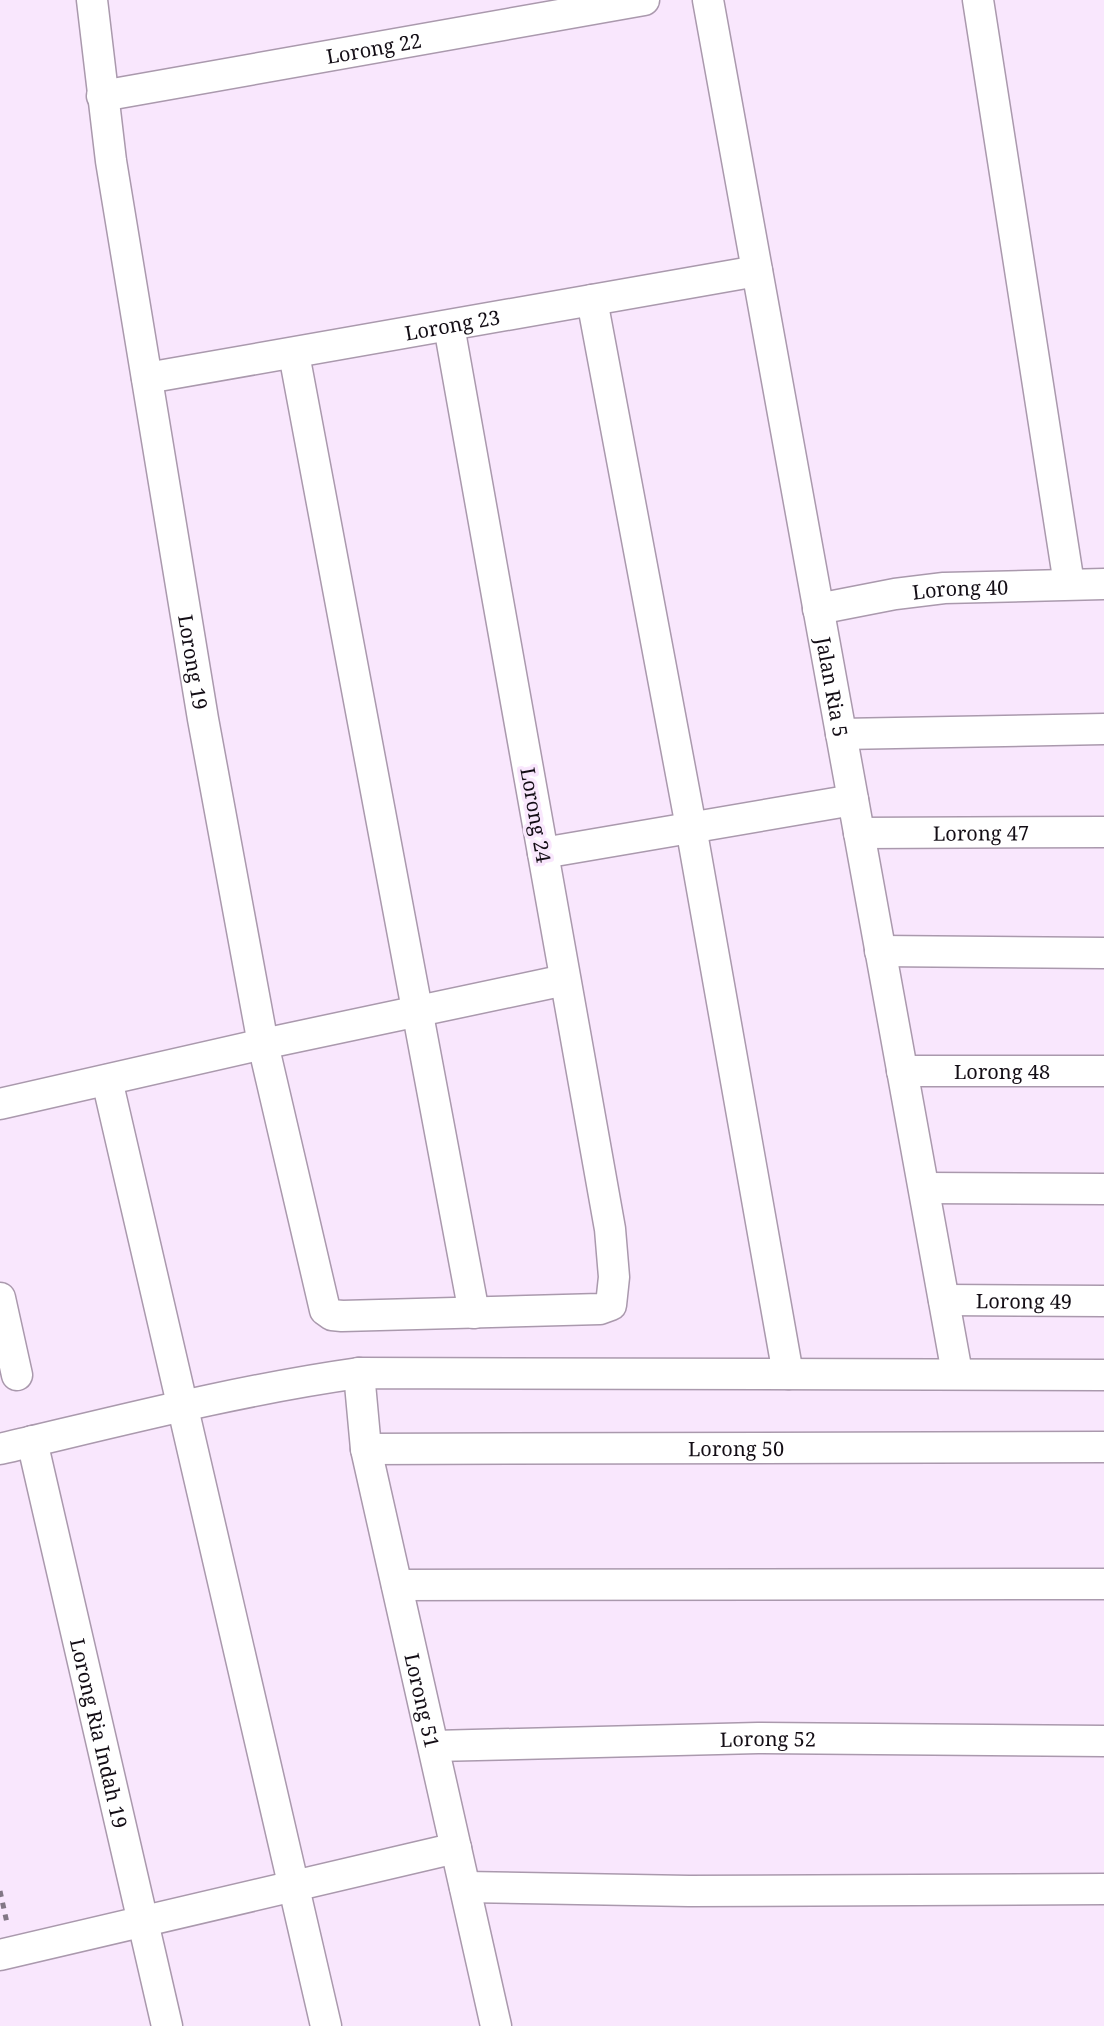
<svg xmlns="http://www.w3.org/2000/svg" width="1104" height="2026" font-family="'Noto Serif',serif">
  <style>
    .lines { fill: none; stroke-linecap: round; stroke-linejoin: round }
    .minor-casing { stroke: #aa99ad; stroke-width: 33 }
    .path { stroke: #827785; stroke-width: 5; stroke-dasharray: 6 6; stroke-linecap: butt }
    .minor { stroke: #fff; stroke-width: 30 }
    .labels { text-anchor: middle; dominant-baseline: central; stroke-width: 7; stroke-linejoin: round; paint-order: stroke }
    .street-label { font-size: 20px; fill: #130d15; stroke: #f9e7fd }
  </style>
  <rect width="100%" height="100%" fill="#f9e7fd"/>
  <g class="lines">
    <defs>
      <g id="minor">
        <path id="s1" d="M92,0L111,161L203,719L263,1044L325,1310L332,1315L342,1316L600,1309L611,1305L614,1277L610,1229L449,326"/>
        <path id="s2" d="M708,0L957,1373"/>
        <path d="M978,0L1069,584"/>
        <path id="s3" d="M102,96L644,0"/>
        <path d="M592,300L691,827L788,1374"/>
        <path d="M294,354L474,1313"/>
        <path id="s4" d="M147,378L757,271"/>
        <path id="s5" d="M818,609L895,594L944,588L1104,584"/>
        <path d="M841,734L1104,729"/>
        <path id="s6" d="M859,833L1104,832"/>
        <path d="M543,853L853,800"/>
        <path d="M880,951L1104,953"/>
        <path id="s7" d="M902,1071H1104"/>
        <path d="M107,1080L326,2026"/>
        <path d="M0,1104L263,1044L565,980"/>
        <path d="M924,1188L1104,1189"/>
        <path d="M0,1298L17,1375"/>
        <path id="s8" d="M944,1300L1104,1301"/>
        <path id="s9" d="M359,1373L366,1449L496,2026"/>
        <path id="s10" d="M32,1441L167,2026"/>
        <path d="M0,1449C119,1421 238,1390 359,1373L1104,1375"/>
        <path id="s11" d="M366,1449L1104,1447"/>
        <path d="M397,1585L1104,1584"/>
        <path id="s12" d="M434,1746L758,1738L1104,1741"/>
        <path d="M465,1887L689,1891L1104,1889"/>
        <path d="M0,1955L456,1848"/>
      </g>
    </defs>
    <use href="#minor" class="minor-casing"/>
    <path class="path" d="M0,1891L7,1923"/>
    <use href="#minor" class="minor"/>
  </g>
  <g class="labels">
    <g class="street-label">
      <text stroke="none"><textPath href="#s3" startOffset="276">Lorong 22</textPath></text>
      <text stroke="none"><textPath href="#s4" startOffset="310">Lorong 23</textPath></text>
      <text stroke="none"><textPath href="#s5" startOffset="144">Lorong 40</textPath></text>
      <text stroke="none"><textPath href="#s1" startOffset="670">Lorong 19</textPath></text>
      <text stroke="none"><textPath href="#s2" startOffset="698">Jalan Ria 5</textPath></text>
      <text transform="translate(536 815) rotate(80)">Lorong 24</text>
      <text stroke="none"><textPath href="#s6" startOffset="122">Lorong 47</textPath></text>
      <text stroke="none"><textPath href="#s7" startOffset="100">Lorong 48</textPath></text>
      <text stroke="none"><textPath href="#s8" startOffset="80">Lorong 49</textPath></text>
      <text stroke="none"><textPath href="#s11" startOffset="370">Lorong 50</textPath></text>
      <text stroke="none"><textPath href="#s9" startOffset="334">Lorong 51</textPath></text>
      <text stroke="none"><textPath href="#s10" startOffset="300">Lorong Ria Indah 19</textPath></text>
      <text stroke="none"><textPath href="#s12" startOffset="334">Lorong 52</textPath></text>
    </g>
  </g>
</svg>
